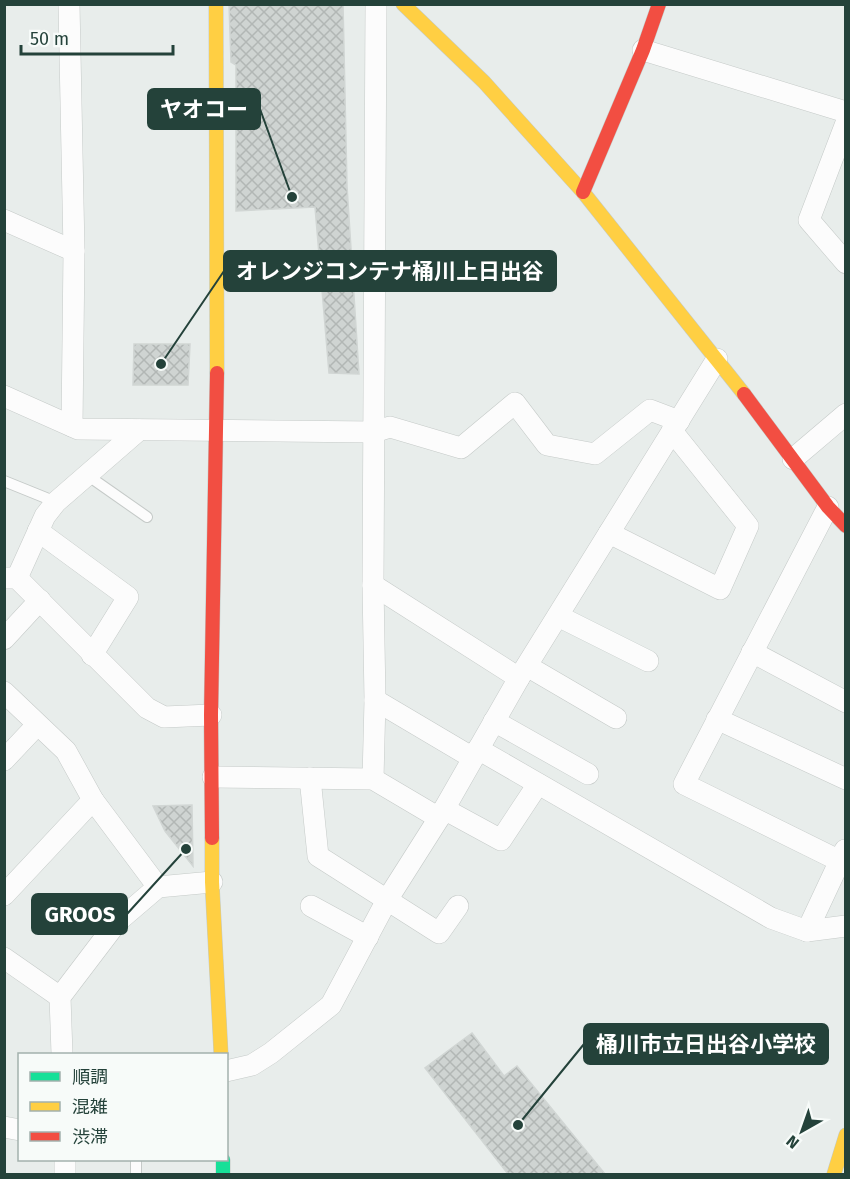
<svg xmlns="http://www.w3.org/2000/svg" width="850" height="1179" font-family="'Fira Sans','Noto Sans JP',sans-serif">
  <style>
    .building { fill: url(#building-cross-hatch); stroke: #d1d6d4; stroke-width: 1.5 }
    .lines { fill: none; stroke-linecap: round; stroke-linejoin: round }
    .lane-casing { stroke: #c5cac8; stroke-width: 12 }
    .street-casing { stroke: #c5cac8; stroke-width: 22 }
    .fast-casing { stroke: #c3cbc8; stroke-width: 15 }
    .slow-casing { stroke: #c3cbc8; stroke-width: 15 }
    .jam-casing { stroke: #c3cbc8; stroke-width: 15 }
    .lane { stroke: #fcfcfc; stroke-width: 10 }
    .street { stroke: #fcfcfc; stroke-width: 21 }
    .fast { stroke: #16e098; stroke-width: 14 }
    .slow { stroke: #ffcf43; stroke-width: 14 }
    .jam { stroke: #f24e42; stroke-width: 14 }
    .leader { fill: none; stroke: #24423a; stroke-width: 2 }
    .callout-dot { fill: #24423a; stroke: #f7fbf9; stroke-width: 2 }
    .callout { fill: #24423a; stroke: #24423a; stroke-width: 2 }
    .callout-label { font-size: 22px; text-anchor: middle; font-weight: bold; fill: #fff }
  </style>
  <defs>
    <pattern id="building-cross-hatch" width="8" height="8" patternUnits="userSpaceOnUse" patternTransform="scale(1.5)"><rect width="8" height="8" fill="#cfd4d2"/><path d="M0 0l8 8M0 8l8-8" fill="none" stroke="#b2b7b5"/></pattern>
  </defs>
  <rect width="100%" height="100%" fill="#e8edeb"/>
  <g class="building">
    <path d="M229,4H343L347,186L359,374L329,373L315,207L236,211V65L231,62Z"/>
    <path d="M134,344H190L188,385H133Z"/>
    <path d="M192,805L193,866L165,831L153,806Z"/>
    <path d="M472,1033L504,1076L517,1066L605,1174H508L425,1068Z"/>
  </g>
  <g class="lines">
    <defs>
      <g id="lane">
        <path d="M87,475L147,517"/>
        <path d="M4,481L56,502"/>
        <path d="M136,1160V1174"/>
      </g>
      <g id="street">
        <path d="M69,4L74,251L72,426"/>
        <path d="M643,50L846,112"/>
        <path d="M846,123L809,220L846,263"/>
        <path d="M4,220L74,251"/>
        <path d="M4,396L78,429L374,432L390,427L461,448L515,403L547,445L595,454L650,410L679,421"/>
        <path d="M793,459L846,414"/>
        <path d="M828,507L684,784L846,864"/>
        <path d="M38,531L128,597L92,655"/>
        <path d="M609,533L720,589L748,526L672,431"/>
        <path d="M4,578H17L147,708L164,717L211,715"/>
        <path d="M17,578L45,516L56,502L139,430"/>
        <path d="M373,585L519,678"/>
        <path d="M558,616L648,661"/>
        <path d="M4,639L40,600"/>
        <path d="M752,652L846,702"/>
        <path d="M527,666L616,718"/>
        <path d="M4,692L66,751L93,800L158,887"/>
        <path d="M375,700L473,758"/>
        <path d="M717,719L846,779"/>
        <path d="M494,721L588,774"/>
        <path d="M478,749L771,918L807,931L846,926"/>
        <path d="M4,760L37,725"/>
        <path d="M213,777L373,779L439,818"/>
        <path d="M310,778L318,856L439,933L458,906"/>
        <path d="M373,779L375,700L373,585L376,4"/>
        <path d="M444,809L501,840L538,784"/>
        <path d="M4,895L93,800"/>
        <path d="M311,906L368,937"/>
        <path d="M807,931L845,850"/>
        <path d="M4,958L60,997"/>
        <path d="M62,1054L60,997L117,922L158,887L212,882"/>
        <path d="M226,1071L252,1065L271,1053L331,1005L387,900L439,818L519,678L717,359"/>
        <path d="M4,1127L20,1130"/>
        <path d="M65,1160V1174"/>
      </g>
      <path id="fast" d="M223,1160V1174"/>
      <g id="slow">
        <path d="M216,4L217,373"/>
        <path d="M403,4L484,82L583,192L744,394"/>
        <path d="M212,838V882L221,1054"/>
        <path d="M834,1174L846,1135"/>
      </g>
      <g id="jam">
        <path d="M583,192L643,50L659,4"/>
        <path d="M744,394L828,507L846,526"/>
        <path d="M212,838L211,715L217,373"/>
      </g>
    </defs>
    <use href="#lane" class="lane-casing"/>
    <use href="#street" class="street-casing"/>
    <use href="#fast" class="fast-casing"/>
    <use href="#slow" class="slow-casing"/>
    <use href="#jam" class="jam-casing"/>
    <use href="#lane" class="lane"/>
    <use href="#street" class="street"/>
    <use href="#fast" class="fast"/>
    <use href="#slow" class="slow"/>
    <use href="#jam" class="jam"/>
  </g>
  <path class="leader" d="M292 197L260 109M161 364L224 271M186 849L127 914M518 1125L584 1044"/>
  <g class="callout-dot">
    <circle cx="292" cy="197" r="6"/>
    <circle cx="161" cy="364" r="6"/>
    <circle cx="186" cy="849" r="6"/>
    <circle cx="518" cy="1125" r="6"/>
  </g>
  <g class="callout">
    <rect x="148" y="89" width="112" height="40" rx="6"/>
    <rect x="224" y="251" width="332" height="40" rx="6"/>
    <rect x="32" y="894" width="95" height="40" rx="6"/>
    <rect x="584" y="1024" width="244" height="40" rx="6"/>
  </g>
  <g class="callout-label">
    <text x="204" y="117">ヤオコー</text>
    <text x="390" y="279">オレンジコンテナ桶川上日出谷</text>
    <text x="80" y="922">GROOS</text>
    <text x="706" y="1052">桶川市立日出谷小学校</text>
  </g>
  <rect width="850" height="1179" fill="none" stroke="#24423a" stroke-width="12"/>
  <rect x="18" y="1053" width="210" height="108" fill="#f7fbf9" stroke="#a3b1ad" stroke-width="1.5"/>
  <rect x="30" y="1072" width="30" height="9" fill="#16e098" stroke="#a3b1ad" stroke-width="1.5"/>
  <text x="72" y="1083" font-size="18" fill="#24423a">順調</text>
  <rect x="30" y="1102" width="30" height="9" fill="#ffcf43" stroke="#a3b1ad" stroke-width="1.5"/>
  <text x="72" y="1113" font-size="18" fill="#24423a">混雑</text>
  <rect x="30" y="1132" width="30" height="9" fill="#f24e42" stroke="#a3b1ad" stroke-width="1.5"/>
  <text x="72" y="1143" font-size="18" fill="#24423a">渋滞</text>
  <g transform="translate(802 1131) rotate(220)" stroke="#f7fbf9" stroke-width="4.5" paint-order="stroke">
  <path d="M0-4.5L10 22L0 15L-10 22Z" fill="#24423a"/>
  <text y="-9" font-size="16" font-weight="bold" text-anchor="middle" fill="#24423a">N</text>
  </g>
  <path d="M21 45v9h152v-9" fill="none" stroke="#24423a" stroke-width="3"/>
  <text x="30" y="45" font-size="18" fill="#24423a" stroke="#f7fbf9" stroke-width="4.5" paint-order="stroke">50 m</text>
</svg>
